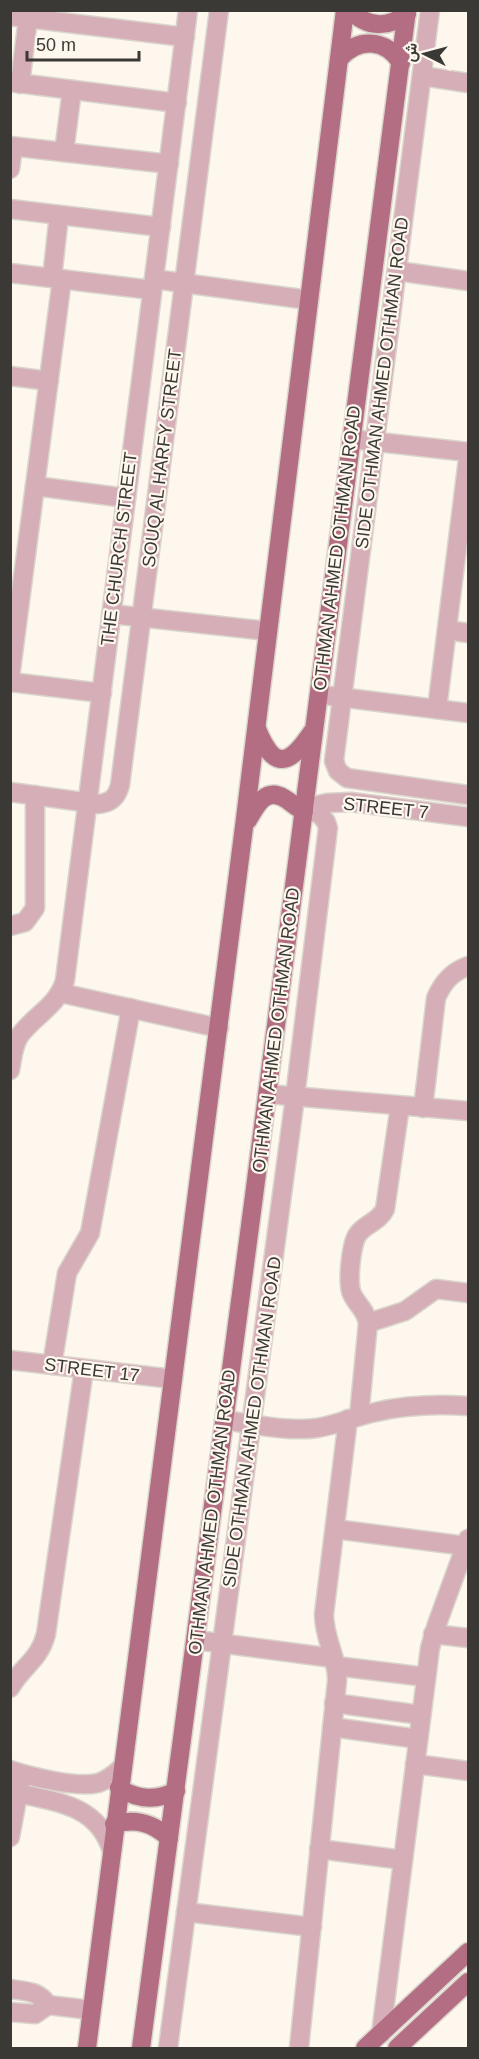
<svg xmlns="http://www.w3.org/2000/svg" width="479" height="2059" font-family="Helvetica,Vazirmatn,sans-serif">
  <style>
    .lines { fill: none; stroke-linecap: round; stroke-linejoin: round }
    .minor-casing { stroke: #dad5cc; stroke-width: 21 }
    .major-casing { stroke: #dad5cc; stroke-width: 21 }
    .minor { stroke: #d5aeb8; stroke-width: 18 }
    .major { stroke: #b36e83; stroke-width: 18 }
    .labels { text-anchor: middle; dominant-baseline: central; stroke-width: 4.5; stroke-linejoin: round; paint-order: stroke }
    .street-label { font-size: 18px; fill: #3b3935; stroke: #fdf7ed }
  </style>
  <rect width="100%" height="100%" fill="#fdf7ed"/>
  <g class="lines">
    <defs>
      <g id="minor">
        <path d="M430,10L334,761L338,771L347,778L468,795"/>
        <path d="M10,16L185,37"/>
        <path d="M422,76L468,83"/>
        <path d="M10,82L177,103"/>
        <path d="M20,84L28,18"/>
        <path d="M10,146L169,164"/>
        <path d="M64,152L72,90"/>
        <path d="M10,169L13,147"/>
        <path d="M10,209L161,227"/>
        <path d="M397,271L468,281"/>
        <path d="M10,273L152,290"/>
        <path d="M52,278L59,215"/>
        <path d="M154,279L309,300"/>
        <path d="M10,376L49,381"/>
        <path d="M351,439L468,452"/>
        <path d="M35,486L126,498"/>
        <path d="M111,614L268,631"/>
        <path d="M447,630L468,633"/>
        <path d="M10,677L62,279"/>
        <path d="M10,682L102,693"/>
        <path d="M331,696L468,713"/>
        <path d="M437,709L468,459"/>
        <path d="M10,792L98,804C111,803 117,797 120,785L219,10"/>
        <path d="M305,808L327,803L351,802L468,817"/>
        <path d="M10,926L25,922L35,908V795"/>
        <path d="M61,993L219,1028"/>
        <path d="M10,1070C12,1059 13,1048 18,1038C32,1016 58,1007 65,980L188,10"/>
        <path d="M267,1094L468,1111"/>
        <path d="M423,1108L436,998C443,982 452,972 468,966"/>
        <path d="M368,1323L405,1311L436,1289L468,1293"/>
        <path d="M10,1360L173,1379"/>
        <path d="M52,1365L67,1273L90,1233L131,1008"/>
        <path d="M359,1416L368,1323C366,1310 357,1305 352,1294C347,1284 351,1243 358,1234C366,1223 379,1222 385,1209L400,1106"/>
        <path d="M224,1420C254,1424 287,1432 317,1428C337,1425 356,1416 376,1412C406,1405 437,1404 468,1406"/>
        <path d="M335,1529L466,1546"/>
        <path d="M433,1634L468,1638"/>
        <path d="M196,1640L333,1658"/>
        <path d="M336,1666L426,1677"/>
        <path d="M10,1688C22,1666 39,1661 46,1634L84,1369"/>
        <path d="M334,1703L421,1715"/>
        <path d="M332,1727L418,1739"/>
        <path d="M415,1764L468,1771"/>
        <path d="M10,1770C31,1777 77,1788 98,1783C107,1780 114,1775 121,1768"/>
        <path d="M10,1791C51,1802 95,1802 111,1848"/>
        <path d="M10,1837L20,1783"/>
        <path d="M319,1849L403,1860"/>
        <path d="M186,1912L312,1927"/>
        <path d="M10,1989C26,1991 39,1991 48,2005L91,2010"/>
        <path d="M10,2012L35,2014L48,2005"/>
        <path d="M381,2034L430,1648L437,1624L468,1539"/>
        <path d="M168,2048L295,1097L328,828L326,822L319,813L304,811"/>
        <path d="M299,2048L337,1681C338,1658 324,1640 324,1614L348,1419"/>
      </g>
      <g id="major">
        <path d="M350,10C367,28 388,28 407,14"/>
        <path d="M340,58C359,37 386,39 401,63"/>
        <path d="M257,729C274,771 289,766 312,732"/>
        <path d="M248,820C256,806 265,787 284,798C291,802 296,808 304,811"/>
        <path d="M119,1788C138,1800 156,1801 176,1791"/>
        <path d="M114,1824C136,1818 153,1823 169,1838"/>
        <path d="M87,2048L244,827L345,10"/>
        <path d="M141,2048L254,1196L407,10"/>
        <path d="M365,2048L468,1952"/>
        <path d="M397,2048L468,1982"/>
      </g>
    </defs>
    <use href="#minor" class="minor-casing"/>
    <use href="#major" class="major-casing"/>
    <use href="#minor" class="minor"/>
    <use href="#major" class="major"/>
  </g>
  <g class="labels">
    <g class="street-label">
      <text transform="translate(382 383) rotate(-83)">SIDE OTHMAN AHMED OTHMAN ROAD</text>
      <text transform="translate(162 458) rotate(-83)">SOUQ AL HARFY STREET</text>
      <text transform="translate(337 548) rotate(-83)">OTHMAN AHMED OTHMAN ROAD</text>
      <text transform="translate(119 549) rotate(-83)">THE CHURCH STREET</text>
      <text transform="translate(386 808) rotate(6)">STREET 7</text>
      <text transform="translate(276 1030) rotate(-83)">OTHMAN AHMED OTHMAN ROAD</text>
      <text transform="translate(92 1370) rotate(7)">STREET 17</text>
      <text transform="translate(252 1422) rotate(-82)">SIDE OTHMAN AHMED OTHMAN ROAD</text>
      <text transform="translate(212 1512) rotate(-83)">OTHMAN AHMED OTHMAN ROAD</text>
    </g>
  </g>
  <rect width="479" height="2059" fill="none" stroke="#3b3935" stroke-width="24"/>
  <g transform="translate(425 54) rotate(276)" stroke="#fdf7ed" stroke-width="4.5" paint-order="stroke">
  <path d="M0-4.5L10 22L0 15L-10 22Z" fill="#3b3935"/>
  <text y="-9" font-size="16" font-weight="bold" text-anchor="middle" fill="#3b3935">ش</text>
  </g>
  <path d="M27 51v9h112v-9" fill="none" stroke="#3b3935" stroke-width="3"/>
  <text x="36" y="51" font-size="18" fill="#3b3935" stroke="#fdf7ed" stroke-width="4.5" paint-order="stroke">50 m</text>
</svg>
